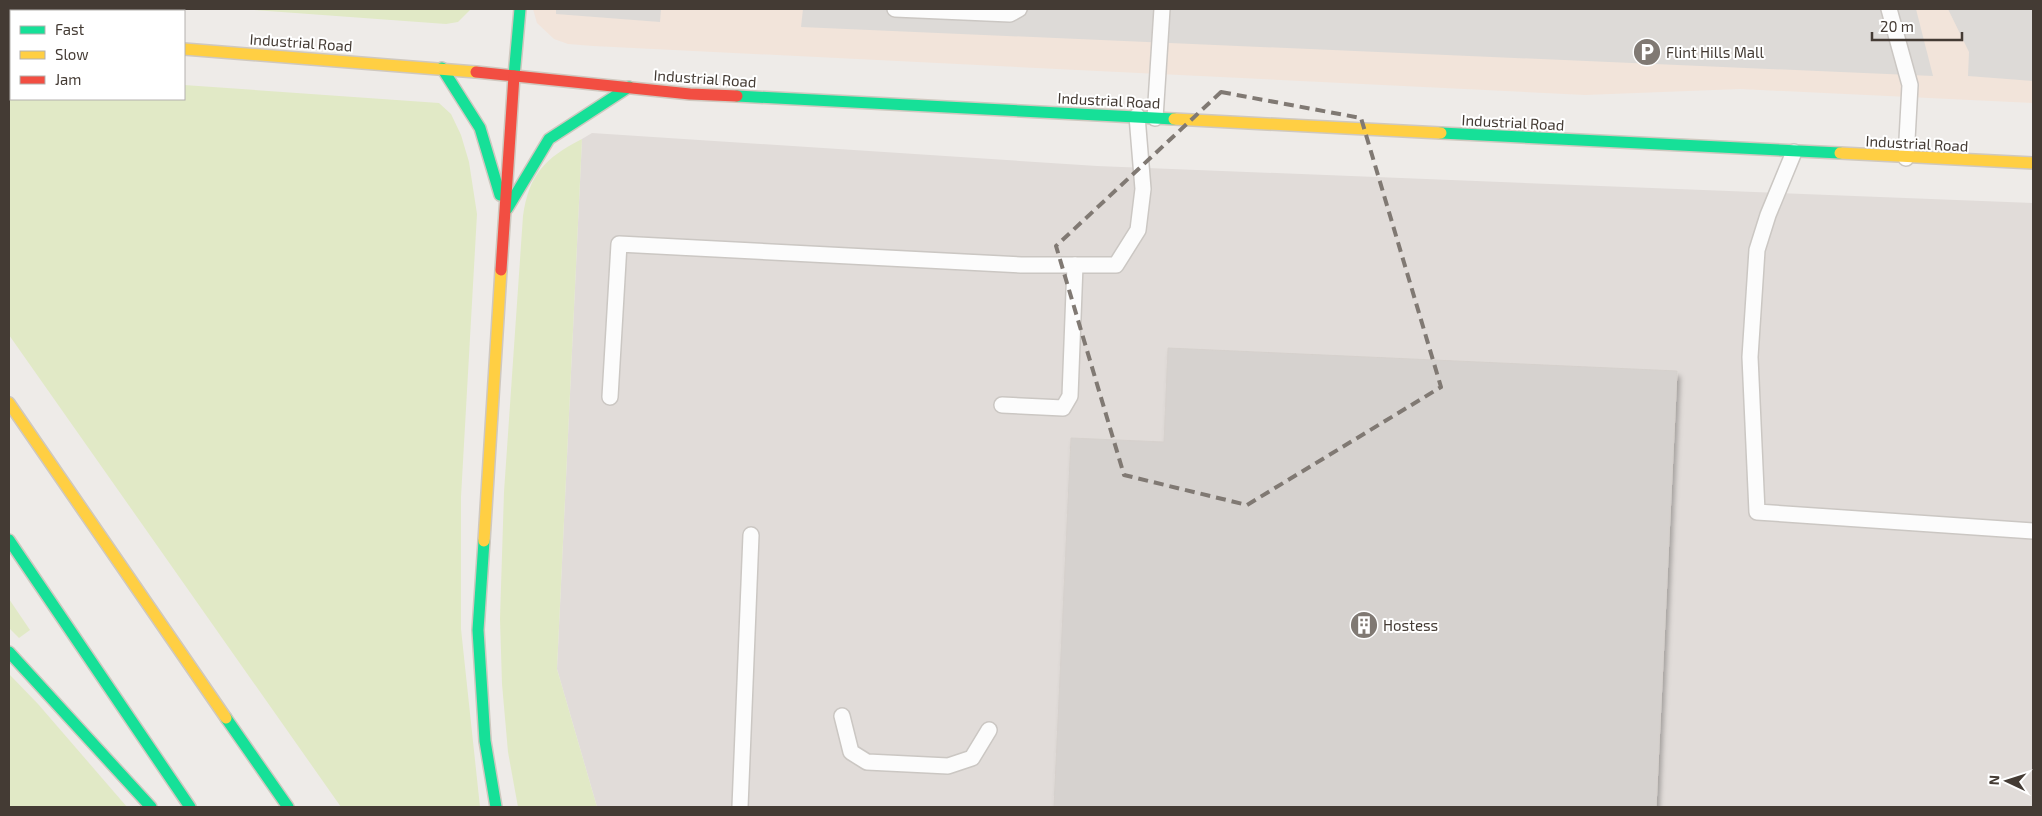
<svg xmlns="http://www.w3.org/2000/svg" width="2042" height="816" font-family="'Exo 2',sans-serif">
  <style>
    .commercial { fill: #f2e4da }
    .industrial { fill: #e1dcd9 }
    .green { fill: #e1e9c6 }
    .parking { fill: #dddad7 }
    .building { fill: #d6d2cf; stroke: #d6d1cd; filter: url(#shadow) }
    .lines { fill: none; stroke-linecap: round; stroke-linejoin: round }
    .lane-casing { stroke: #cbc7c3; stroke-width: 18 }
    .fast-casing { stroke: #cfc8bf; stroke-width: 14 }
    .slow-casing { stroke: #cfc8bf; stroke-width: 14 }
    .jam-casing { stroke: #cfc8bf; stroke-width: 14 }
    .lane { stroke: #fcfcfc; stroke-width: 15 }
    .fast { stroke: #16e098; stroke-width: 11 }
    .slow { stroke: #ffcf43; stroke-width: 11 }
    .jam { stroke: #f24e42; stroke-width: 11 }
    .marked { fill: none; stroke: #807973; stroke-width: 4; stroke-dasharray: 10 6; stroke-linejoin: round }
    .labels { text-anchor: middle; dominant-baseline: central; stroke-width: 4; stroke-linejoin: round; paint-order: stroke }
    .street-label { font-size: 15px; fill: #443b34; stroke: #fff }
    .poi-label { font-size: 15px; fill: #443b34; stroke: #fff; text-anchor: start }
  </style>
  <defs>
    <filter id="shadow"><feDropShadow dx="3" dy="5.5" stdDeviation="2.5" flood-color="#0004"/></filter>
  </defs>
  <rect width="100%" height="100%" fill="#eeebe8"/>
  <path class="commercial" d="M533,9H2033V103L1740,89L1585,95L593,46L568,44L554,39L537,23Z"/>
  <path class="industrial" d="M592,133L1097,166L2033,203V807H597L557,669L582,139Z"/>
  <g class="green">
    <path d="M241,9H471L458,22L446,24Z"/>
    <path d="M9,73H11V99H184V85L439,103L451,114L461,135L469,162L477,214L461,497V629L480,807H341L9,335Z"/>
    <path d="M582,139L557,669L597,807H518L508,752L502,684L500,619L504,492L523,216C529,174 545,158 582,139Z"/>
    <path d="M9,599L30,630L19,638L9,628Z"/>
    <path d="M9,674L38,704L127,807H9Z"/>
  </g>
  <g class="parking">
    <path d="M556,9H661L660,22L556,14Z"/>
    <path d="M803,9H1916L1933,76L801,27Z"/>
    <path d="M1948,9H2033V81L1968,76L1969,52Z"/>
  </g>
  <path class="building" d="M1168,348L1677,371L1656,807H1054L1071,438L1164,442Z"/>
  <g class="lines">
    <defs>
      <g id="lane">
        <path d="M895,9L1010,14L1019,9"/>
        <path d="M1889,9L1910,85L1906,158"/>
        <path d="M1155,118L1162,9"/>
        <path d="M1794,152L1768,215L1757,250L1750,357L1757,512L2033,531"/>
        <path d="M610,397L619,244L1021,265H1116L1138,230L1143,189L1137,116"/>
        <path d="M1002,405L1063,408L1070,396L1075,265"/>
        <path d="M842,716L851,752L867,762L948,766L972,758L989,730"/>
        <path d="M740,807L751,535"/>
      </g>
      <g id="fast">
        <path d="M442,68L480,128L500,195"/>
        <path d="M514,76L520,9"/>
        <path d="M737,96L1174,119"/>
        <path d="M1441,133L1840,153"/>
        <path d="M507,209L549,139L629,87"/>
        <path d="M9,540L190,807"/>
        <path d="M484,541L478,630L485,741L496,807"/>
        <path d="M9,652L151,807"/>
        <path d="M226,718L288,807"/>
      </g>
      <g id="slow">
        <path d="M48,9V11"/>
        <path d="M9,36H11"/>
        <path d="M184,49L476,72"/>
        <path d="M1174,119L1441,133"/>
        <path d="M1840,153L2033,163"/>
        <path d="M9,403L226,718"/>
        <path d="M484,541L501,270"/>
      </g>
      <g id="jam">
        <path d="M476,72L690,94L737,96"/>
        <path d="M501,270L514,76"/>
      </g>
    </defs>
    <use href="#lane" class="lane-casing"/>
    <use href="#fast" class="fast-casing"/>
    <use href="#slow" class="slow-casing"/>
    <use href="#jam" class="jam-casing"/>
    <use href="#lane" class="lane"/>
    <use href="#fast" class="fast"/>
    <use href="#slow" class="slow"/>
    <use href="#jam" class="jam"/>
  </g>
  <path class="marked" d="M1221,92L1361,118L1441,387L1247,505L1124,475L1056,246Z"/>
  <defs>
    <symbol id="parking-disc" viewBox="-11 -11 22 22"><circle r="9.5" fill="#807973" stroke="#fff"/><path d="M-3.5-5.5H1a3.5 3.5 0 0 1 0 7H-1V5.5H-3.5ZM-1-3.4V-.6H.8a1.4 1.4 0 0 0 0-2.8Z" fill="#fff"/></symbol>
    <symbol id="building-disc" viewBox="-11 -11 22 22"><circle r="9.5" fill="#807973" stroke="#fff"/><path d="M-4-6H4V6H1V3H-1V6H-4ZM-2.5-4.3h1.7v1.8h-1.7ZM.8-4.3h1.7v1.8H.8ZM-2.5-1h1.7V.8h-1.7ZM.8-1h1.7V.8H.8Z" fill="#fff"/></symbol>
  </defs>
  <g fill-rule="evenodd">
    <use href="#parking-disc" x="1631" y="36" width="32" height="32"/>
    <use href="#building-disc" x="1348" y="609" width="32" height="32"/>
  </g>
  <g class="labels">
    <g class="street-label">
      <text transform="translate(301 42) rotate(4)">Industrial Road</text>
      <text transform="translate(705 78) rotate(4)">Industrial Road</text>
      <text transform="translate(1109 100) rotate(3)">Industrial Road</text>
      <text transform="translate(1513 122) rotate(3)">Industrial Road</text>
      <text transform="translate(1917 143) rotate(3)">Industrial Road</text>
    </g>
    <g class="poi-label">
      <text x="1666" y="52">Flint Hills Mall</text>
      <text x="1383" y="625">Hostess</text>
    </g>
  </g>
  <rect width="2042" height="816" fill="none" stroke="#443b34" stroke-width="20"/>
  <rect x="10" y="10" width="175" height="90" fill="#ffffff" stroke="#b4b1ae"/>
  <rect x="20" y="26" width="25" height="8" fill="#16e098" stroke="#b4b1ae"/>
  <text x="55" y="35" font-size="15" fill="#443b34">Fast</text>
  <rect x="20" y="51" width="25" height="8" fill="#ffcf43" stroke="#b4b1ae"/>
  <text x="55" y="60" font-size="15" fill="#443b34">Slow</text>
  <rect x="20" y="76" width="25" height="8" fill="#f24e42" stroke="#b4b1ae"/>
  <text x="55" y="85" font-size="15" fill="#443b34">Jam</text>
  <g transform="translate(2007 781) rotate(274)" stroke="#ffffff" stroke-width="4" paint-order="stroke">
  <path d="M0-4L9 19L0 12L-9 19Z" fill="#443b34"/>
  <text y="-8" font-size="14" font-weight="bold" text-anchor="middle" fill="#443b34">N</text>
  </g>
  <path d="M1872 32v8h90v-8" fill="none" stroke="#443b34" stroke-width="2.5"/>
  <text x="1880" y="32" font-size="15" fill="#443b34" stroke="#ffffff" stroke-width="4" paint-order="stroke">20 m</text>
</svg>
